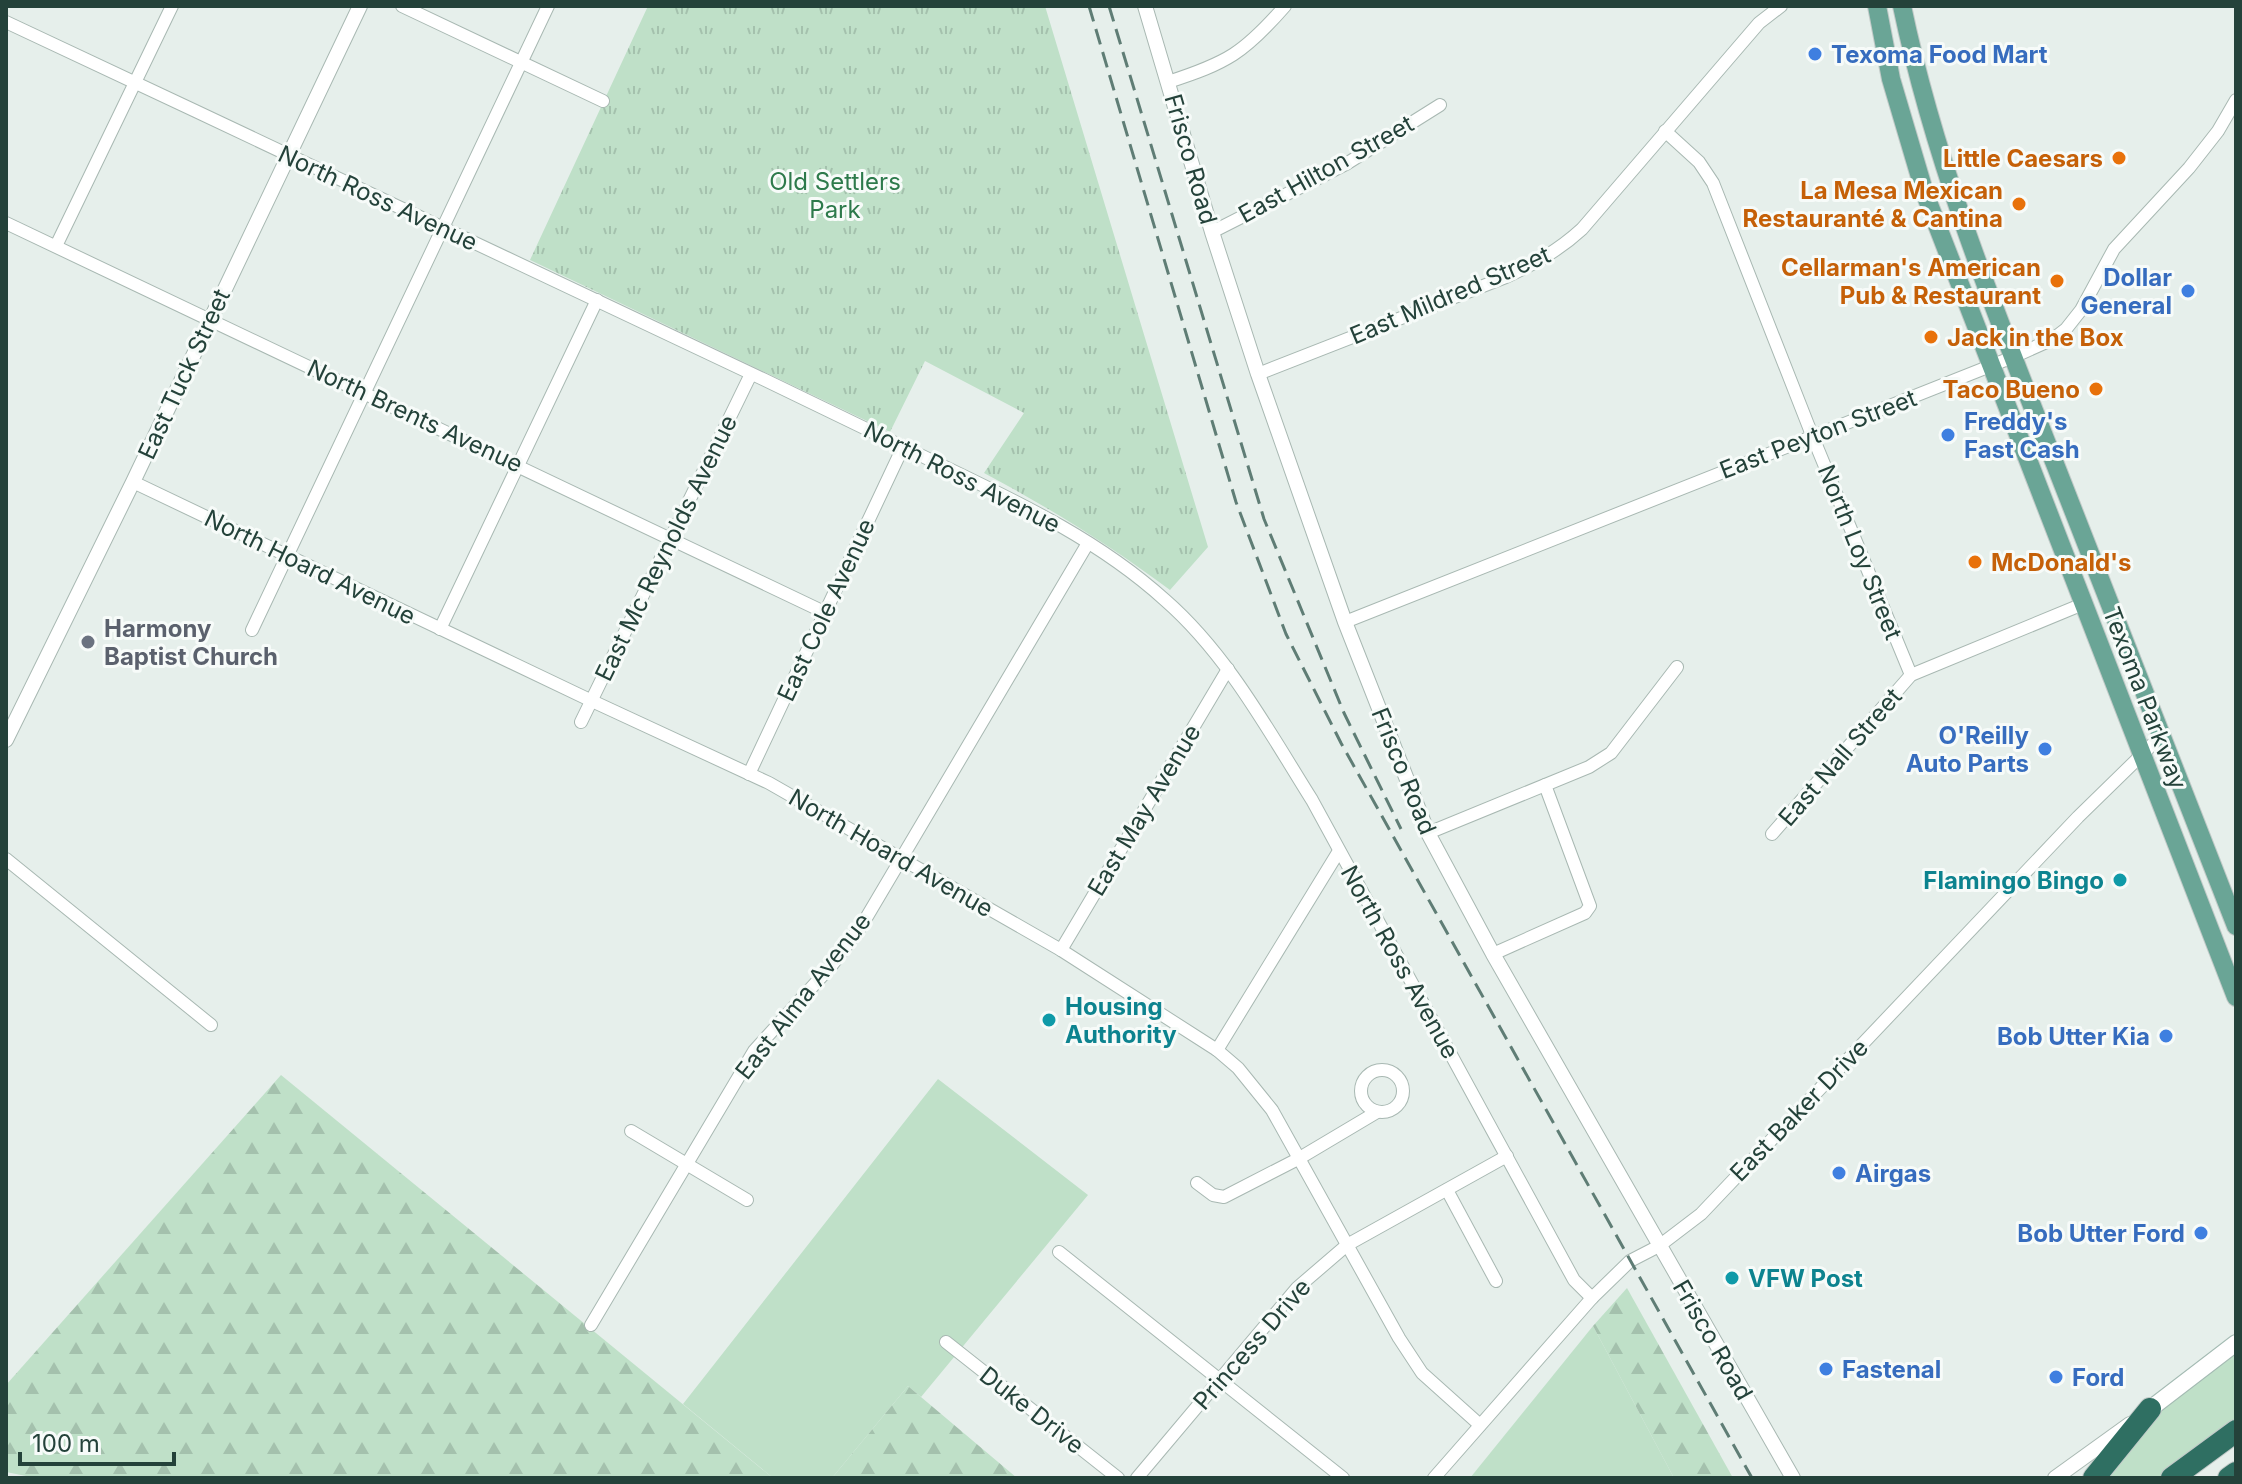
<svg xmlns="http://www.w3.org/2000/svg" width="2242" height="1484" font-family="Inter,sans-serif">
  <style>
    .grass { fill: #bfe0c8 }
    .forest { fill: url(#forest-firs) }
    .park { fill: url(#park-tufts) }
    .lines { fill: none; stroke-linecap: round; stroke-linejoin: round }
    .minor-casing { stroke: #a8b8b2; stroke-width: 14 }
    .tertiary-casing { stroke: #a8b8b2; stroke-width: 16 }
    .secondary-casing { stroke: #a4bbb3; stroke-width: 18 }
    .primary-casing { stroke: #c2cac8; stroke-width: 20 }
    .motorway-casing { stroke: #c2cac8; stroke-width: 24 }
    .minor { stroke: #fff; stroke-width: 12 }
    .tertiary { stroke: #fff; stroke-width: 14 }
    .secondary { stroke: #fff; stroke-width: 16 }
    .primary { stroke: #6aa596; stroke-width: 18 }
    .motorway { stroke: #2f6f62; stroke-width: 22 }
    .rail { stroke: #5f7d75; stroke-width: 3; stroke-dasharray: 16 8; stroke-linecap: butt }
    .shop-dot { fill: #3f7fe0; stroke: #f7fbf9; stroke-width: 3 }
    .food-dot { fill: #e8710a; stroke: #f7fbf9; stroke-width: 3 }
    .worship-dot { fill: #6b7280; stroke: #f7fbf9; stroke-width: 3 }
    .culture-dot { fill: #0f9aa8; stroke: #f7fbf9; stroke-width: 3 }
    .labels { text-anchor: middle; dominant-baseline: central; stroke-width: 6; stroke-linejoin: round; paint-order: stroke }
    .shop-label { font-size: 24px; font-weight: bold; fill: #366cbe; stroke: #f7fbf9; text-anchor: start }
    .food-label { font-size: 24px; font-weight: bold; fill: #c56008; stroke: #f7fbf9; text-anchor: end }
    .street-label { font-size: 24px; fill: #24423a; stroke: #f7fbf9 }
    .park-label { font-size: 24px; fill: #2d7a4b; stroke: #f7fbf9 }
    .worship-label { font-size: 24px; font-weight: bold; fill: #5b616d; stroke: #f7fbf9; text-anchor: start }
    .culture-label { font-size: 24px; font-weight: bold; fill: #0d838f; stroke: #f7fbf9; text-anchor: start }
  </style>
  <defs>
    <pattern id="forest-firs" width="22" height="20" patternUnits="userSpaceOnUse" patternTransform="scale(2)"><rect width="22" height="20" fill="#bfe0c8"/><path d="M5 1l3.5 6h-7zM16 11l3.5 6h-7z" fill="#a4c1ad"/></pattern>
    <pattern id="park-tufts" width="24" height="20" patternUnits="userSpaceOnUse" patternTransform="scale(2)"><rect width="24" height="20" fill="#bfe0c8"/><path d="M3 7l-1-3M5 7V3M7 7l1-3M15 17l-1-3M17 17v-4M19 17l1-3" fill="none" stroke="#a4c1ad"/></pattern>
  </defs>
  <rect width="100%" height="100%" fill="#e6efeb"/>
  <g class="grass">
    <path d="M938,1079L1088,1195L921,1397L908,1386L832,1478H773L683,1404Z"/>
    <path d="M1593,1326L1674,1478H1470Z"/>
    <path d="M2236,1354V1419L2158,1478H2101L2163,1409Z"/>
  </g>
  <g class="forest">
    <path d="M281,1075L773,1478H36L6,1472V1385Z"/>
    <path d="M1627,1288L1733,1478H1674L1593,1326Z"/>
    <path d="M908,1386L921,1397L1017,1478H832Z"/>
  </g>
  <path class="park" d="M648,6H1045L1208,547L1170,590C1111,546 1050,508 984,473L1024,413L925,361L890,432L530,260Z"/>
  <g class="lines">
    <defs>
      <g id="minor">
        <path d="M402,6L603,101"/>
        <path d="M6,22C259,141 512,259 765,380C825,409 886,438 947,468C1024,505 1101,542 1165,600C1227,654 1268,730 1312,800L1574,1280L1592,1298"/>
        <path d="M1168,82C1227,63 1244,53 1285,6"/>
        <path d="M1665,131L1699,162L1713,183L1812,435L1911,675"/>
        <path d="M6,223L824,612"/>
        <path d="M1212,232L1346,164L1440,105"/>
        <path d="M56,246L172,6"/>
        <path d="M1258,374L1506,277C1534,264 1558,251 1582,229L1759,23L1781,6"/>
        <path d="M133,482L592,701L769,783L1061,950L1217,1050L1238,1068L1272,1110L1399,1338L1422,1373L1480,1425"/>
        <path d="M1345,622L2013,357L2053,339L2066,329L2081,310L2114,249L2189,168L2218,131L2236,100"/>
        <path d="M440,629L597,300"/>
        <path d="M252,630L548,6"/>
        <path d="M581,722L751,374"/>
        <path d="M749,774L903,447"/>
        <path d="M1428,833L1589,767L1611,753L1677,667"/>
        <path d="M1772,834L1911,675L2083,604"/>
        <path d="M6,859L211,1025"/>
        <path d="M1061,950L1228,669"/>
        <path d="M1493,954L1585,913L1590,906L1545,785"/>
        <path d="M1217,1050L1339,851"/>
        <circle cx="1382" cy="1091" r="21"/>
        <path d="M631,1131L747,1200"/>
        <path d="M1197,1183L1213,1195L1224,1197L1298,1159L1377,1112"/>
        <path d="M1447,1190L1496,1281"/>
        <path d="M1059,1252L1343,1478"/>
        <path d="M591,1325L754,1051L832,965L862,925L1088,543"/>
        <path d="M946,1342L1118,1478"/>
        <path d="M1137,1478L1297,1288L1347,1245L1507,1156"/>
        <path d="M1434,1478L1592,1298L1630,1261L1659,1246L1701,1214L2078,817L2162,735"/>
      </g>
      <g id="tertiary">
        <path d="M1145,6L1212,232L1258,374L1345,622L1428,833L1493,954L1793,1478"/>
        <path d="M6,740L133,482L360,6"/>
        <path d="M2055,1478L2130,1424"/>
      </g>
      <path id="secondary" d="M2150,1409L2236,1343"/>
      <g id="primary">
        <path d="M1877,6L1891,79L1925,194L2236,997"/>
        <path d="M1902,6C1935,164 1996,314 2055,464C2116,618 2176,772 2236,926"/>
      </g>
      <g id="motorway">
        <path d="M2094,1478L2150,1409"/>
        <path d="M2172,1478L2236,1431"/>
        <path d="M2229,1478L2236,1473"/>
      </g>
    </defs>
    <use href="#minor" class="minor-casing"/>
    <use href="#tertiary" class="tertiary-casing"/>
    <use href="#secondary" class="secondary-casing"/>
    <use href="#primary" class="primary-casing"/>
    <use href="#motorway" class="motorway-casing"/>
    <use href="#minor" class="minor"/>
    <use href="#tertiary" class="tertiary"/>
    <use href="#secondary" class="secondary"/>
    <use href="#primary" class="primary"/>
    <use href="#motorway" class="motorway"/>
    <g class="rail">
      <path d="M1089,6L1236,502L1286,634L1341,743L1752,1478"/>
      <path d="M1109,6L1264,519L1344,713L1401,829"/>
    </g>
  </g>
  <g class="shop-dot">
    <circle cx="1815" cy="54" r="8"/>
    <circle cx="2188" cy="291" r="8"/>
    <circle cx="1948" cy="435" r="8"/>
    <circle cx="2045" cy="749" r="8"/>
    <circle cx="2166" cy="1036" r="8"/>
    <circle cx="1839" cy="1173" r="8"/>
    <circle cx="2201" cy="1233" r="8"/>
    <circle cx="1826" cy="1369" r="8"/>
    <circle cx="2056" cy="1377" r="8"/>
  </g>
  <g class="food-dot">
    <circle cx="2119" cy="158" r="8"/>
    <circle cx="2019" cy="204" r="8"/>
    <circle cx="2057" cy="281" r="8"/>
    <circle cx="1931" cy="337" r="8"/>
    <circle cx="2096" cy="389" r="8"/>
    <circle cx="1975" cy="562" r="8"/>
  </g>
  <circle class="worship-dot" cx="88" cy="642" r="8"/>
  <g class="culture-dot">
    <circle cx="2120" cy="880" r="8"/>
    <circle cx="1049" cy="1020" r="8"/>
    <circle cx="1732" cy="1278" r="8"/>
  </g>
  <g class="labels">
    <g class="shop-label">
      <text x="1831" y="54">Texoma Food Mart</text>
      <text x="2172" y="277" text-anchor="end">Dollar<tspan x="2172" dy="28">General</tspan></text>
      <text x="1964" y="421">Freddy's<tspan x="1964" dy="28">Fast Cash</tspan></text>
      <text x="2029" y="735" text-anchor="end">O'Reilly<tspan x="2029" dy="28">Auto Parts</tspan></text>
      <text x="2150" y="1036" text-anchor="end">Bob Utter Kia</text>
      <text x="1855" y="1173">Airgas</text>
      <text x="2185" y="1233" text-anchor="end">Bob Utter Ford</text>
      <text x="1842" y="1369">Fastenal</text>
      <text x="2072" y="1377">Ford</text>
    </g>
    <g class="food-label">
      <text x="2103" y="158">Little Caesars</text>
      <text x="2003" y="190">La Mesa Mexican<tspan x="2003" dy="28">Restauranté &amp; Cantina</tspan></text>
      <text x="2041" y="267">Cellarman's American<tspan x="2041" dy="28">Pub &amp; Restaurant</tspan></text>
      <text x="1947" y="337" text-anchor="start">Jack in the Box</text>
      <text x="2080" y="389">Taco Bueno</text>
      <text x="1991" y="562" text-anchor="start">McDonald's</text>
    </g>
    <g class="street-label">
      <text transform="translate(1191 159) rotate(74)">Frisco Road</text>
      <text transform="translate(1326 169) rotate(-29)">East Hilton Street</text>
      <text transform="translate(378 198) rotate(25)">North Ross Avenue</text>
      <text transform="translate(1450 295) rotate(-23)">East Mildred Street</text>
      <text transform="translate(184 374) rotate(-65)">East Tuck Street</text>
      <text transform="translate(415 416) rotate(25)">North Brents Avenue</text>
      <text transform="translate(1818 434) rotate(-21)">East Peyton Street</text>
      <text transform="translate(962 477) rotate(27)">North Ross Avenue</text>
      <text transform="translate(666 548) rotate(-64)">East Mc Reynolds Avenue</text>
      <text transform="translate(1860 552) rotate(68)">North Loy Street</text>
      <text transform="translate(310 567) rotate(26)">North Hoard Avenue</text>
      <text transform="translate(826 610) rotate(-65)">East Cole Avenue</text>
      <text transform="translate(2145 698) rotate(69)">Texoma Parkway</text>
      <text transform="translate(1840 757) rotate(-49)">East Nall Street</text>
      <text transform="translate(1404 771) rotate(68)">Frisco Road</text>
      <text transform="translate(1144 810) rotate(-59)">East May Avenue</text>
      <text transform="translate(891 853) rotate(30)">North Hoard Avenue</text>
      <text transform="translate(1400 962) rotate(61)">North Ross Avenue</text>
      <text transform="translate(803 996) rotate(-52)">East Alma Avenue</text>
      <text transform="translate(1799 1110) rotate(-46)">East Baker Drive</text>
      <text transform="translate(1713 1340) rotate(60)">Frisco Road</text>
      <text transform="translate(1252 1344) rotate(-49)">Princess Drive</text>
      <text transform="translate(1032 1410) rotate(38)">Duke Drive</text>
    </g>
    <g class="park-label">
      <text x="835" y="181">Old Settlers<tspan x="835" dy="28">Park</tspan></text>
    </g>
    <g class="worship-label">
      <text x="104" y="628">Harmony<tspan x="104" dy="28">Baptist Church</tspan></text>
    </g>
    <g class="culture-label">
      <text x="2104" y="880" text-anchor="end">Flamingo Bingo</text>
      <text x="1065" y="1006">Housing<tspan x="1065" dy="28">Authority</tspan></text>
      <text x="1748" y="1278">VFW Post</text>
    </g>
  </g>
  <rect width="2242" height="1484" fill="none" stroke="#24423a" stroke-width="16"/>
  <path d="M20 1452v12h154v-12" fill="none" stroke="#24423a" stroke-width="4"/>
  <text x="32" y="1452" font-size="24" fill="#24423a" stroke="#f7fbf9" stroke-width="6" paint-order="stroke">100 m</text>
</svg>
